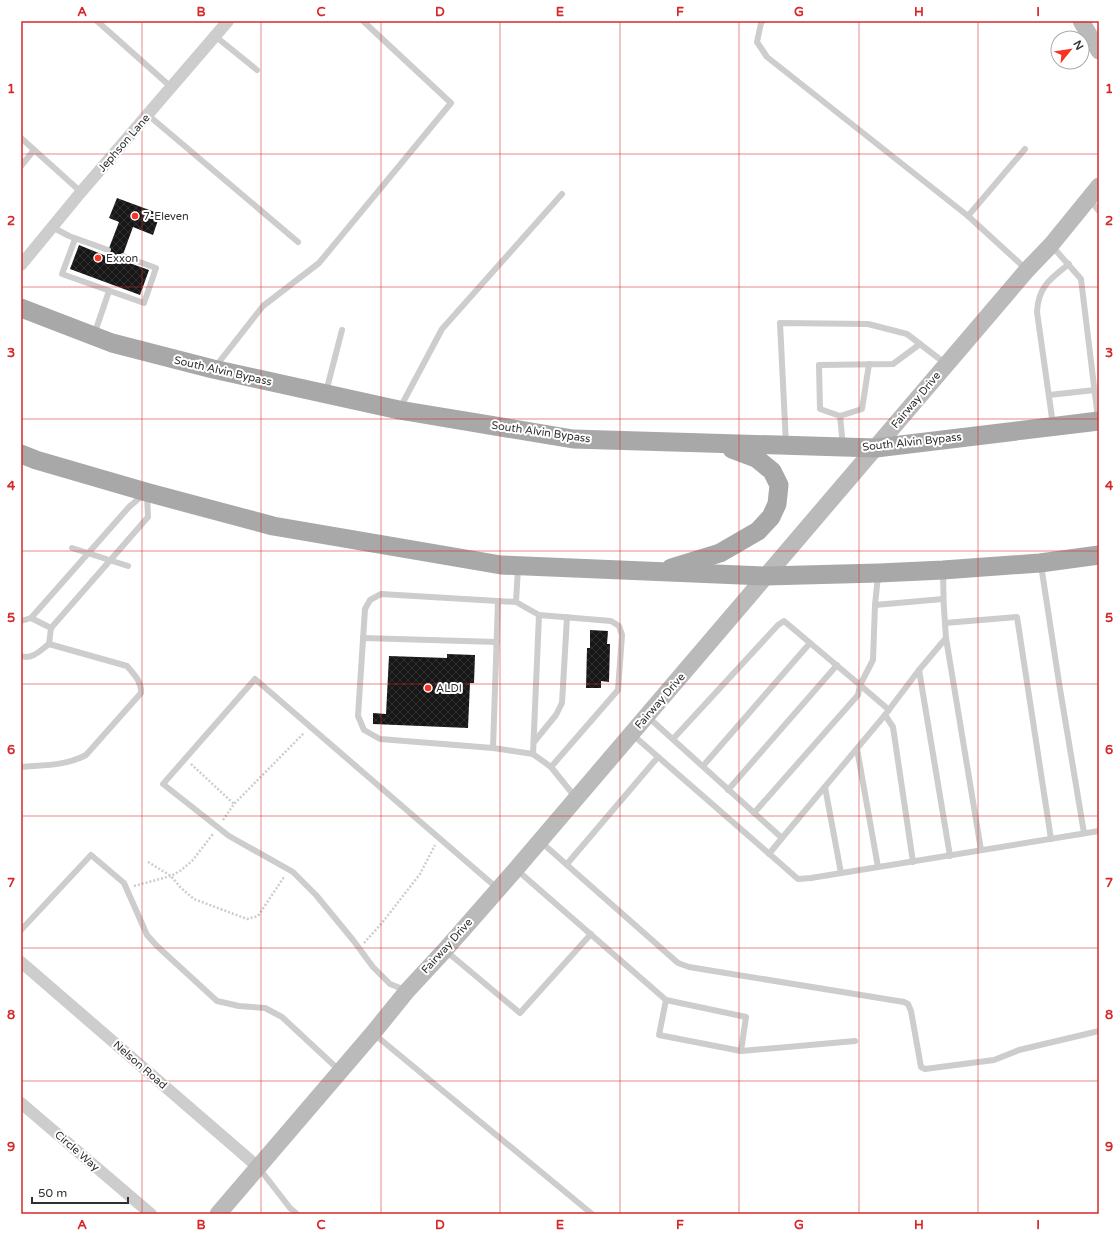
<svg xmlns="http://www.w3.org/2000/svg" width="1120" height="1235" font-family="'Varela Round',sans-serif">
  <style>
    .building { fill: url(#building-cross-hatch) }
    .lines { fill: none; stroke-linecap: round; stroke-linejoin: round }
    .path { stroke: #cdcdcd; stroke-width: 2.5; stroke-dasharray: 2 2; stroke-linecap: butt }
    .lane { stroke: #cdcdcd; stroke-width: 6 }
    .street { stroke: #cdcdcd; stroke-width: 12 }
    .secondary { stroke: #bababa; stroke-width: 17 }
    .primary { stroke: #a8a8a8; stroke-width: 19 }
    .grid { fill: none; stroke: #d62828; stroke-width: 1; stroke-opacity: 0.55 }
    .poi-dot { fill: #f53423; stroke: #fff; stroke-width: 1.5 }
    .labels { text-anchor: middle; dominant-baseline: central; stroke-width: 4; stroke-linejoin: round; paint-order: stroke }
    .street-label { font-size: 11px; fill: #303030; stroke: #fff }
    .poi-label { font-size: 11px; fill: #303030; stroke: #fff; text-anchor: start }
    .neatline { fill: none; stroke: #d62828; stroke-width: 1.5 }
    .grid-label { font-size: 13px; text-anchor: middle; font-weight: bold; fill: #d62828 }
  </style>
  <defs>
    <pattern id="building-cross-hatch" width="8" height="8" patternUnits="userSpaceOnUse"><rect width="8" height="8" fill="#171717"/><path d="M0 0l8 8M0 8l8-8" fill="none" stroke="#303030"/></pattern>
  </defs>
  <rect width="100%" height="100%" fill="#fff"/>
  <g class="building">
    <path d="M117,198L160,214L153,235L133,227L121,260L149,270L140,295L70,269L79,245L106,256L119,222L109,218Z"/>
    <path d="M590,630L608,631L607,644H610L609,682L601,681V688H586L587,648H590Z"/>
    <path d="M447,654L475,655L474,683H470L468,728L373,724V713L386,714L389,656L447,658Z"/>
  </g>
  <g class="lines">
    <g class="path">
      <path d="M191,764L234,804"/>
      <path d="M223,820L234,804L304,733"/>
      <path d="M148,862L171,876L181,888L194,899L247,919L258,916L284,877"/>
      <path d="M134,886L171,876L180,871L192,861L213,834"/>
      <path d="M364,943L382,923L420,874L435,845"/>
    </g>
    <g class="lane">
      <path d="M97,21L171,87"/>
      <path d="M763,21L761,23L757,42L767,57L968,216L1026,269"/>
      <path d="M215,36L257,70"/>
      <path d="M148,115L298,242"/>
      <path d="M21,138L81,192"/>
      <path d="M21,166L34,150"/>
      <path d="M1090,200L1099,211"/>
      <path d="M968,216L1025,149"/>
      <path d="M52,227L69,236L108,250"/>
      <path d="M75,239L62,274L144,303L156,268L123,256"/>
      <path d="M1052,246L1081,279L1098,419"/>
      <path d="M94,335L109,291"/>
      <path d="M216,366L263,306L319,263L451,103L363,21"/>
      <path d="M326,392L342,330"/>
      <path d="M1049,395L1095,390"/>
      <path d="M400,408L442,329L562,194"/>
      <path d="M840,416L862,409L869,364"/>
      <path d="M1053,425L1037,312C1038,287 1050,279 1069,264"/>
      <path d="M786,444L780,323L868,324L907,334L946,364"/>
      <path d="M843,446L840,416L820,409L819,365L893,364L920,344"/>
      <path d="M72,548L128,566"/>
      <path d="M1041,565L1060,689L1084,833"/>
      <path d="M518,568L516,602L539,615L611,621L619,626L622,635L618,690L551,767L576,798"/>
      <path d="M878,576L875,605L873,660L860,685L889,710"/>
      <path d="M516,602L381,594L370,600L365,609L358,716L364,730L380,739L493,748L533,754L551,767"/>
      <path d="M875,605L943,599"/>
      <path d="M31,618L129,507L144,494"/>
      <path d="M21,621L31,618L51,628L49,644C41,650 32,660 21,656"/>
      <path d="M945,623L1017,617L1051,839"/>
      <path d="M51,628L148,517L147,494"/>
      <path d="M363,638L497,642"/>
      <path d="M946,638L981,850"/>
      <path d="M919,670L950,856"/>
      <path d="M885,715L893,727L913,862"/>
      <path d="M647,716L782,838L885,715L919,670L946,638C944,616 943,594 943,572"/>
      <path d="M633,735L798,879L811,878L1099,831"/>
      <path d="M673,739L778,625L784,621L860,685L858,695L754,813"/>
      <path d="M534,742L556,715L562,703L567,617"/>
      <path d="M493,748L498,601"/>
      <path d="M857,749L878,867"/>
      <path d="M533,754L539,615"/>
      <path d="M703,766L810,643"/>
      <path d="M21,767C43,765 66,766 86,755L141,693C142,682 134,674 127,666L49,644"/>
      <path d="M825,787L841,873"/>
      <path d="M728,790L837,665"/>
      <path d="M541,842L678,963L689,967L904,1002L908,1004L911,1011L921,1067L925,1069L994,1060L1019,1050L1099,1031"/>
      <path d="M769,854L782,838"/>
      <path d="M567,864L658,757"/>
      <path d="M517,870L666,1000L746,1017L741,1051"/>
      <path d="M21,930L91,855L124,883L147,935L157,946L217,1001L239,1006L265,1008L282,1017L339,1070"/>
      <path d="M446,951L520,1013L591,934"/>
      <path d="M405,990L390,984L373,967L353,940L316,895L293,872L229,836L163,784L255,679L497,888"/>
      <path d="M666,1000L659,1035L741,1051L855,1041"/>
      <path d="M374,1034L592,1214"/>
      <path d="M259,1168L290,1208L297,1214"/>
    </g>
    <g class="street">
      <path d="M21,265L81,192L228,21"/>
      <path d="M21,962L258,1167"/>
      <path d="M21,1103L151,1214"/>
    </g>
    <g class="secondary">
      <path d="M1081,21L1099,51"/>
      <path d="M218,1214L373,1033L407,991L445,950L516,869L1027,270L1051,245L1099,186"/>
    </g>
    <g class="primary">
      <path d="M21,308L112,343L213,369L399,410L573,439L876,448L1099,421"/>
      <path d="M21,454L36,460L146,492L273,526L501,565L766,576L879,573L943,570L1040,563L1099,555"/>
      <path d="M671,568L720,553L758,531L771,517L777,504L779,485L772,471L756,458L732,449"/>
    </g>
  </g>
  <path class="grid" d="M142,21V1214M261,21V1214M381,21V1214M500,21V1214M620,21V1214M739,21V1214M859,21V1214M978,21V1214M21,154H1099M21,287H1099M21,419H1099M21,551H1099M21,684H1099M21,816H1099M21,948H1099M21,1081H1099"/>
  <g class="poi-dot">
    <circle cx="135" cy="216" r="4"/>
    <circle cx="98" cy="258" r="4"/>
    <circle cx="428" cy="688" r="4"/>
  </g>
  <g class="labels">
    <g class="street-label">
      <text transform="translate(124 143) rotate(-49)">Jephson Lane</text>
      <text transform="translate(223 371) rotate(13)">South Alvin Bypass</text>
      <text transform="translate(916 400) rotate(-50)">Fairway Drive</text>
      <text transform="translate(541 432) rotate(8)">South Alvin Bypass</text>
      <text transform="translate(912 442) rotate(-6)">South Alvin Bypass</text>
      <text transform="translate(660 701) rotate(-49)">Fairway Drive</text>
      <text transform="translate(447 946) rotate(-48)">Fairway Drive</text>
      <text transform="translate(140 1065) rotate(41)">Nelson Road</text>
      <text transform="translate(77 1151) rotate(41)">Circle Way</text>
    </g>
    <g class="poi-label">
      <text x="143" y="216">7-Eleven</text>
      <text x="106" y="258">Exxon</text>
      <text x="436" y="688">ALDI</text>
    </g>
  </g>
  <rect width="1120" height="1235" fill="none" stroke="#ffffff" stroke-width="44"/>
  <g transform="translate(1070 50) rotate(60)"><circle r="19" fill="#ffffff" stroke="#acacac"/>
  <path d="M0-3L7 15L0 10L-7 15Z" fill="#f53423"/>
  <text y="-6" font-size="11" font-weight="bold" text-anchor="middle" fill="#303030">N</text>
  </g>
  <path d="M32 1197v6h96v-6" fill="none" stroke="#303030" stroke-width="2"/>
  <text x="38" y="1197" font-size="12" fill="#303030" stroke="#ffffff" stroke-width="3" paint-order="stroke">50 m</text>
  <rect x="22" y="22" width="1076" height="1191" class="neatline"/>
  <g class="grid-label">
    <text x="82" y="16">A</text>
    <text x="201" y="16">B</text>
    <text x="321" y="16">C</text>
    <text x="440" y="16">D</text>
    <text x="560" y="16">E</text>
    <text x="680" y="16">F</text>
    <text x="799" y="16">G</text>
    <text x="919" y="16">H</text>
    <text x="1038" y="16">I</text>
    <text x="11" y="93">1</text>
    <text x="1109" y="93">1</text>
    <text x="11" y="225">2</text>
    <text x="1109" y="225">2</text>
    <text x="11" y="357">3</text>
    <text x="1109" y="357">3</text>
    <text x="11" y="490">4</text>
    <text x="1109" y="490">4</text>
    <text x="11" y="622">5</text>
    <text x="1109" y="622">5</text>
    <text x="11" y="754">6</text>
    <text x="1109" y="754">6</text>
    <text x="11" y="887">7</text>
    <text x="1109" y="887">7</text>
    <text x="11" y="1019">8</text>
    <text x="1109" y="1019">8</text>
    <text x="11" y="1151">9</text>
    <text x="1109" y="1151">9</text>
    <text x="82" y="1229">A</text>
    <text x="201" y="1229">B</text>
    <text x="321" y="1229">C</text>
    <text x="440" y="1229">D</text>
    <text x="560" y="1229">E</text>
    <text x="680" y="1229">F</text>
    <text x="799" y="1229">G</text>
    <text x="919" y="1229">H</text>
    <text x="1038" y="1229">I</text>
  </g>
</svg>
